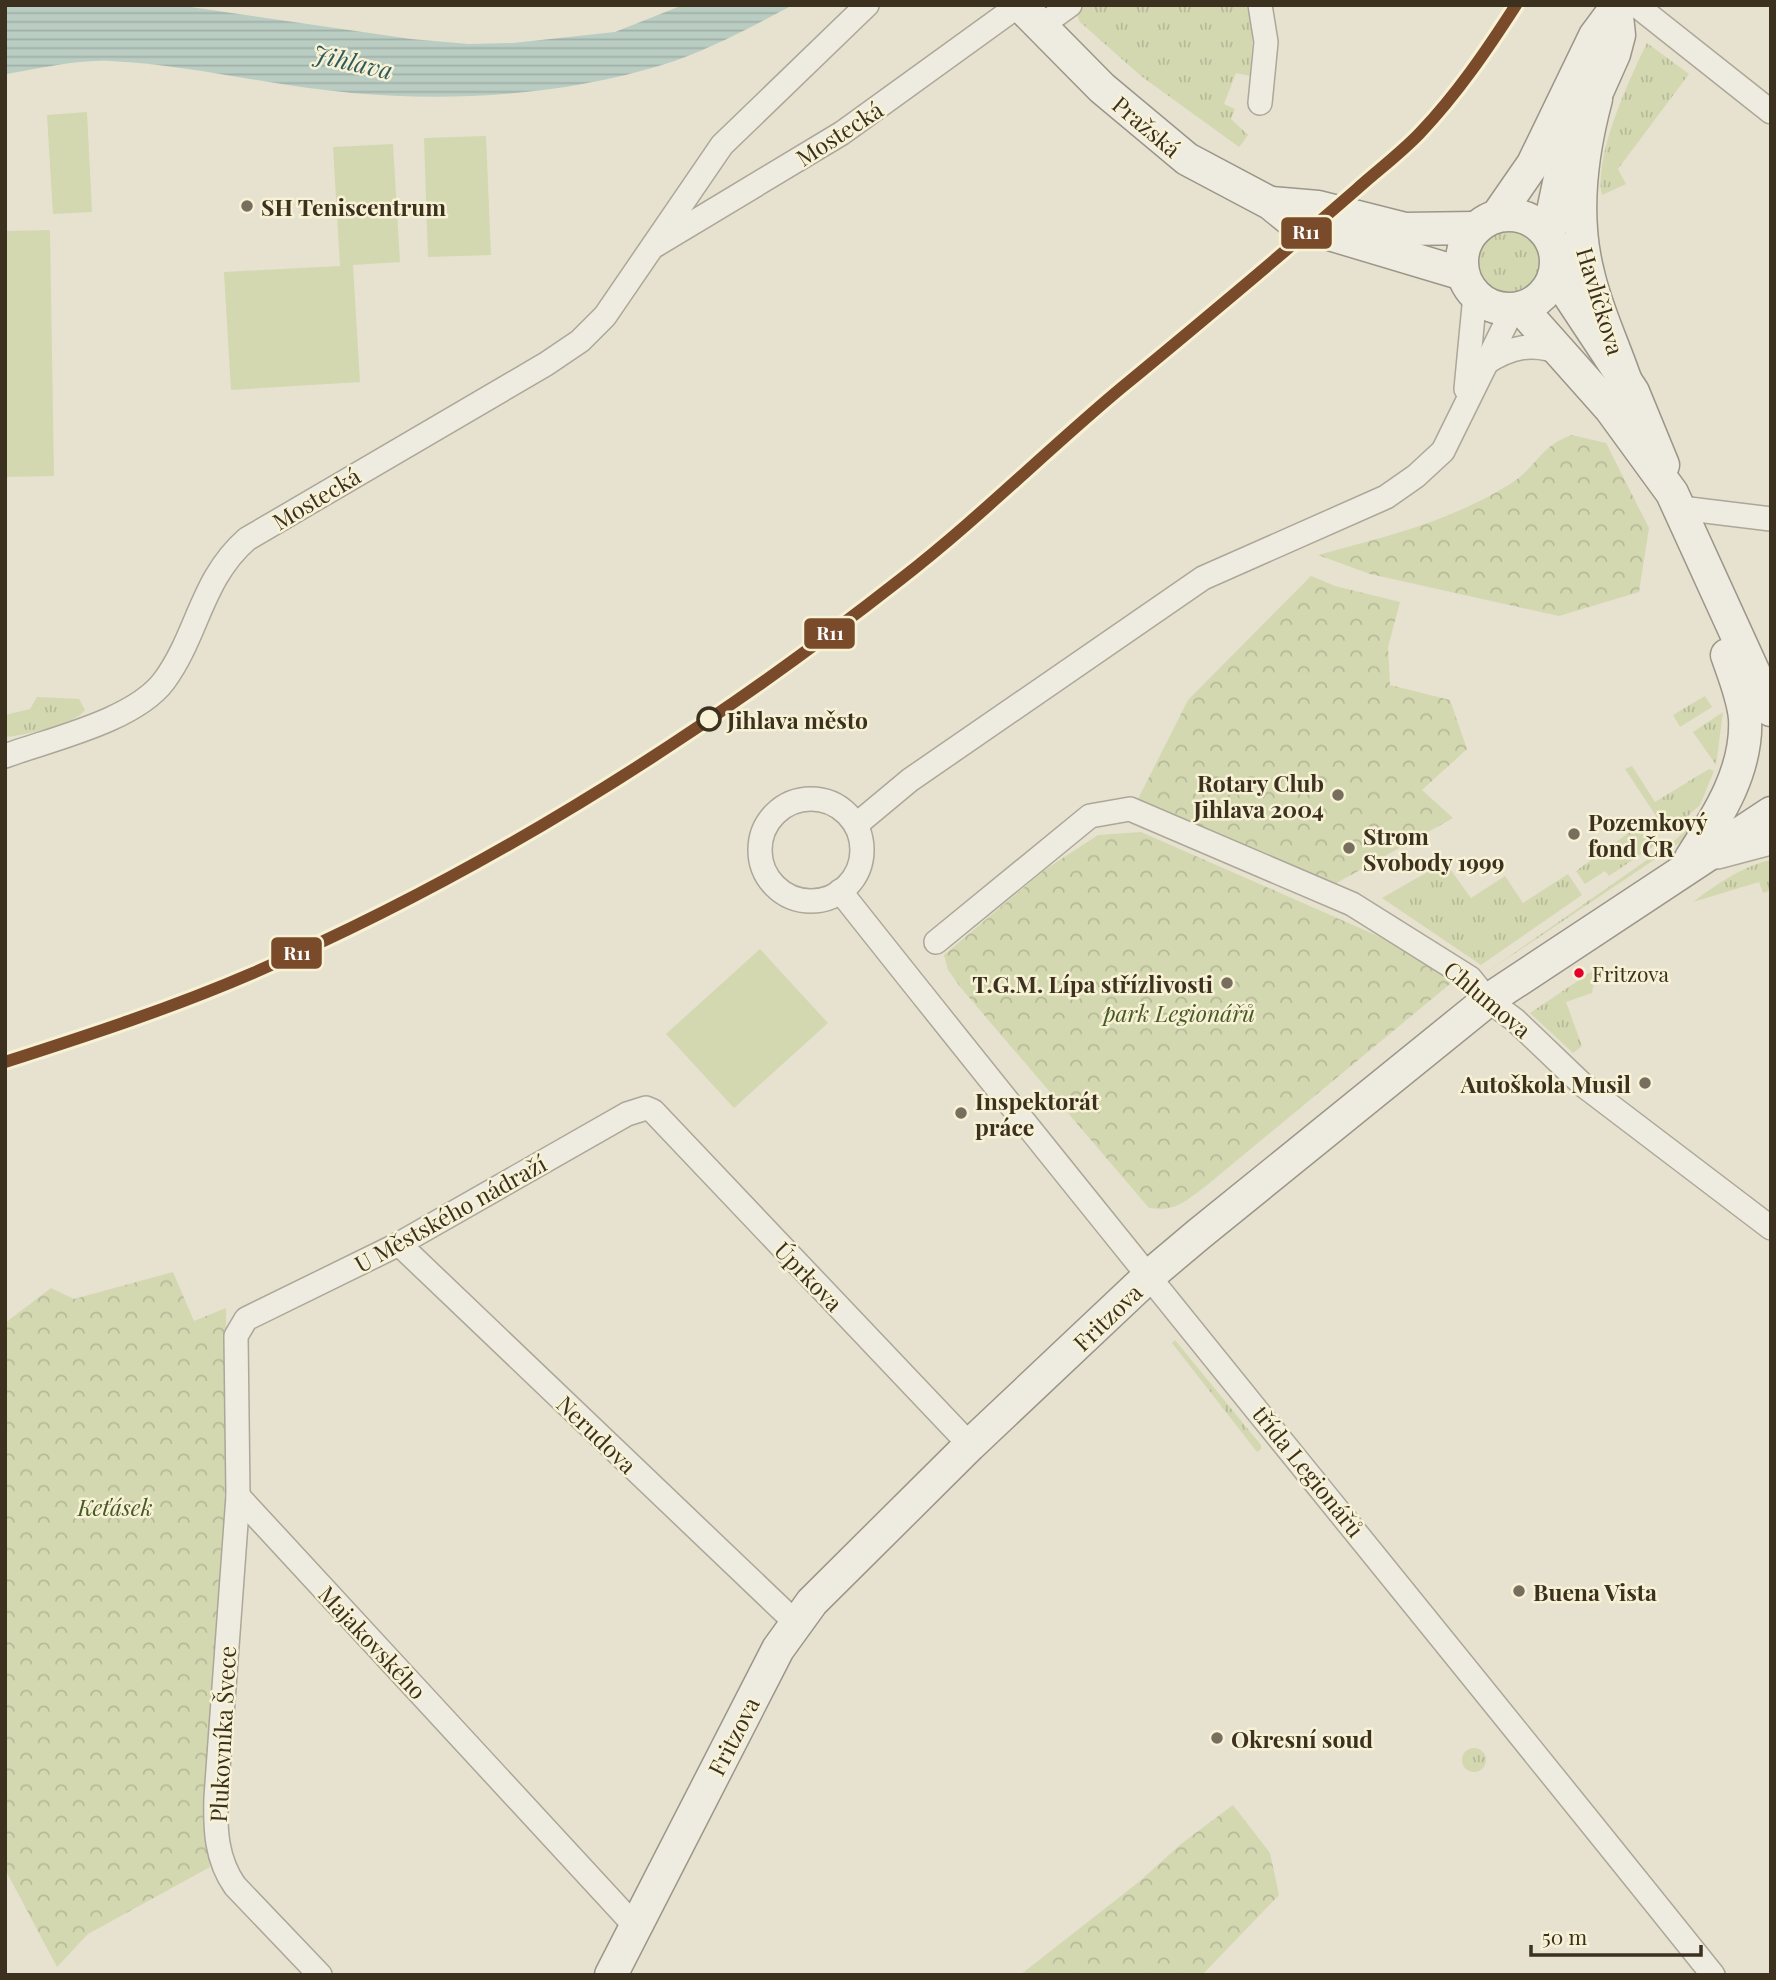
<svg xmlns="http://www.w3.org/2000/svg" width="1776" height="1980" font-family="'Playfair Display',serif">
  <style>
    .grass { fill: url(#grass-tufts) }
    .forest { fill: url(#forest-crowns) }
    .garden { fill: #d3d8b1 }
    .water { fill: url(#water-rules) }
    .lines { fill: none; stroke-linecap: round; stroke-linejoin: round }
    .street-casing { stroke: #aca798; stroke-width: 26 }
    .secondary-casing { stroke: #9b9688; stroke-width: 35 }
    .street { stroke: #eeebe1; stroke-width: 23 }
    .secondary { stroke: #eeebe1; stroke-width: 32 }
    .rail-1-casing { stroke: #f7f1d5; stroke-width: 18 }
    .rail-1 { stroke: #7a4b2a; stroke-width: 12 }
    .poi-dot { fill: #786e5d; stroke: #f7f1d5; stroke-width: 2.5 }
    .stop-dot { fill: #f7f1d5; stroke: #3c301f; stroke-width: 3.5 }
    .bus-dot { fill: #e4002b; stroke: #f7f1d5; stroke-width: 2.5 }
    .labels { text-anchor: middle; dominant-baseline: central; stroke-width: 5; stroke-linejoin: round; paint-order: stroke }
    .bus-label { font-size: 21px; fill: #3c301f; stroke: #f7f1d5; text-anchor: start }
    .street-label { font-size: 23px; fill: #3c301f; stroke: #f7f1d5 }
    .poi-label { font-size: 23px; font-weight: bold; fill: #3c301f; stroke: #f7f1d5; text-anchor: start }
    .stop-label { font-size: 23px; font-weight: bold; fill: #3c301f; stroke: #f7f1d5; text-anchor: start }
    .park-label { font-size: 23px; font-style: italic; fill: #475924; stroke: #f7f1d5 }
    .water-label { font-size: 24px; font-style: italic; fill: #2d5b5c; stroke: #f7f1d5 }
    .line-badge { stroke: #f7f1d5; stroke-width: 2.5 }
    .badge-label { font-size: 19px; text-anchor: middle; font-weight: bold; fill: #fff }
  </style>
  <defs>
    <pattern id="grass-tufts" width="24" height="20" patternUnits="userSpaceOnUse" patternTransform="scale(1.75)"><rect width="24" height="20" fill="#d3d8b1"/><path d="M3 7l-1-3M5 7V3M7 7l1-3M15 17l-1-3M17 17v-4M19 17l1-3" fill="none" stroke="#b6ba98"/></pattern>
    <pattern id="forest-crowns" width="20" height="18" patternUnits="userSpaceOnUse" patternTransform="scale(1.75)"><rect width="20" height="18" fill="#d3d8b1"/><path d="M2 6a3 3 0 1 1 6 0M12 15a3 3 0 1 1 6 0" fill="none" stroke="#b6ba98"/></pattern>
    <pattern id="water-rules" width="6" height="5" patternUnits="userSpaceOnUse" patternTransform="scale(1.75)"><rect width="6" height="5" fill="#bacdc3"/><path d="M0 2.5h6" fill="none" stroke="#a1b0a7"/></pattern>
  </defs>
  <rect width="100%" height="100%" fill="#e6e2cf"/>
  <g class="grass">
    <path d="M1085,5H1245C1257,26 1251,53 1250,76L1236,73L1224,104L1235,109L1231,119L1248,135L1239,147L1141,76L1080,22L1076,12Z"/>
    <path d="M1647,43L1689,74L1618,169L1626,184L1602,195C1594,155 1629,80 1647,43Z"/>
    <circle cx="1510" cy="262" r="34"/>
    <path d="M1705,696L1712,707L1680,727L1673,715Z"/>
    <path d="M37,697L79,699L85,710C75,724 23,736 5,737V715L30,709Z"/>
    <path d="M1723,712L1716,765L1693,732Z"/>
    <path d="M1632,766L1655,802L1709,769L1714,771L1700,805L1668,834L1625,769Z"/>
    <path d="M1697,821L1688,837L1484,974L1674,841Z"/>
    <path d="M1641,824L1655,845L1609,876L1605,871L1585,884L1576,871Z"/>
    <path d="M1771,860V890L1763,893L1759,882L1693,902C1716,885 1742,866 1771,860Z"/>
    <path d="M1445,862L1471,898L1505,876L1523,903L1568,874L1582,895L1481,965L1382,898Z"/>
    <path d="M1597,968L1592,993L1566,1002L1582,1046L1573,1053L1530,1013Z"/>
    <path d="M1175,1340L1261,1445V1449L1257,1452L1172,1343Z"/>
    <circle cx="1474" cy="1760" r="12"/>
  </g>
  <g class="forest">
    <path d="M1572,435L1606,443L1649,528L1639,592L1559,616L1370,574L1318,555C1387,536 1447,523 1510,484C1535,469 1541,445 1572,435Z"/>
    <path d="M1311,576L1335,586L1400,602L1388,647L1390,685L1450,700L1467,749L1422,790L1453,818L1333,885L1160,813L1138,799L1188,700Z"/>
    <path d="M1141,832L1419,954L1456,979L1206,1186C1185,1201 1176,1212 1149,1208L961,988L948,970L944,955L1046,869L1098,835Z"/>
    <path d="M173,1272L194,1321L226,1308L227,1494L204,1804L210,1867L88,1934L57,1967L5,1869V1323L51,1288L74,1299Z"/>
    <path d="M1233,1805L1270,1853L1279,1895L1202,1975H1020L1140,1881L1181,1844Z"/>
  </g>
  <g class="garden">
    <path d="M87,112L92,212L53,214L47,115Z"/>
    <path d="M486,136L491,255L428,257L424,138Z"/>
    <path d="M393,144L400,262L353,265L360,382L231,390L224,272L340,266L333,147Z"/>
    <path d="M50,230L54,476L5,477V231Z"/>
    <path d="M760,949L828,1023L734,1108L666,1034Z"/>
  </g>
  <path class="water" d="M5,5H177L411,39L469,44L513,43L615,32L683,5H793C751,27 707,51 662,65C564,95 454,102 352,93C271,86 192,65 111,61C76,59 39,69 5,74Z"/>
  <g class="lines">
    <defs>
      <g id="street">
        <path d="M1260,5L1266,42L1260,103"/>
        <path d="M1636,5L1771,112"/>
        <path d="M1041,26L1070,5"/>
        <path d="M656,245L842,133L1019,5"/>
        <path d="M1484,364C1510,347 1533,341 1563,354"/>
        <path d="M1466,389L1475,295"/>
        <path d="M1681,508L1771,519"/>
        <path d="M5,756C51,739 134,721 164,681C198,635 201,579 247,539L546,364L580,341L605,316L722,145L867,5"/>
        <circle cx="811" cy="850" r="51"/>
        <path d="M856,825L910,780L1203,578L1386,497L1416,476L1443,451L1513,309"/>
        <path d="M1718,857L1771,843"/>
        <path d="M840,891C1128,1255 1423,1613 1713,1975"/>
        <path d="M936,942L1090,816L1130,809L1352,904L1470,978L1488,1000L1515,1020L1583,1085L1771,1228"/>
        <path d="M399,1244L796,1623"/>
        <path d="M238,1496L636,1927"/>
        <path d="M320,1975L235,1886C216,1859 215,1829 216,1797L238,1496L236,1336L246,1319L399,1244L627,1114L646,1108L653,1111L970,1445"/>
      </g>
      <g id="secondary">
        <path d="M1020,5L1102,88L1187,159L1270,203L1296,224L1463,274"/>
        <path d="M1596,99C1581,155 1573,215 1588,273C1596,309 1613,344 1625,379"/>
        <path d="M1271,203L1318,207L1405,229L1476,228"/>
        <circle cx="1509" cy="262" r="47"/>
        <path d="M1497,216L1533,164L1595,36L1618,5"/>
        <path d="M1548,235L1561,173L1614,54L1619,35L1616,7"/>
        <path d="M1555,274L1633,392L1663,465"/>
        <path d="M1521,308L1610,408L1672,493L1771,710"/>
        <path d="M1691,858C1718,816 1748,770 1745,718C1743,697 1734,675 1727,655"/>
        <path d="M611,1975L778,1649L812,1602L970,1445L1148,1277L1199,1234L1488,1000L1771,813"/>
      </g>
    </defs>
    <use href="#street" class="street-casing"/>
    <use href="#secondary" class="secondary-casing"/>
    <use href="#street" class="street"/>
    <use href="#secondary" class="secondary"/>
    <defs>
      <path id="rail-1" d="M5,1062C89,1035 172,1008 253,973C486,872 701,736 901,579C977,520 1046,451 1120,389C1200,323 1279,257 1357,189C1378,170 1401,153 1420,133C1457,94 1487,50 1516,5"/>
    </defs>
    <use href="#rail-1" class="rail-1-casing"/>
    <use href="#rail-1" class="rail-1"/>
  </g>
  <g class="poi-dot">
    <circle cx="247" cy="206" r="7"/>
    <circle cx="1338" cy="795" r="7"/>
    <circle cx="1574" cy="834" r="7"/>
    <circle cx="1349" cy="848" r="7"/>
    <circle cx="1227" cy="983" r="7"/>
    <circle cx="1645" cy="1083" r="7"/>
    <circle cx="961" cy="1113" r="7"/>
    <circle cx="1519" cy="1591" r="7"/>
    <circle cx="1217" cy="1738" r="7"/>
  </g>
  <circle class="stop-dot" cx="709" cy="719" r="11"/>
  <circle class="bus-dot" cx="1579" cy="973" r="6"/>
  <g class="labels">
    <g class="bus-label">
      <text x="1592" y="973">Fritzova</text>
    </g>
    <g class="street-label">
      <text transform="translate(1147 126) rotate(40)">Pražská</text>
      <text transform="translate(839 133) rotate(-33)">Mostecká</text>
      <text transform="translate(1601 301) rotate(73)">Havlíčkova</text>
      <text transform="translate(316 498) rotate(-31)">Mostecká</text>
      <text transform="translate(1488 999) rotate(40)">Chlumova</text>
      <text transform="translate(450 1213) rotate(-29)">U Městského nádraží</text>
      <text transform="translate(809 1276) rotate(46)">Úprkova</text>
      <text transform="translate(1107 1317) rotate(-44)">Fritzova</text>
      <text transform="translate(597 1434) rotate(44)">Nerudova</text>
      <text transform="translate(1309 1471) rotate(51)">třída Legionářů</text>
      <text transform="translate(373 1642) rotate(47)">Majakovského</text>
      <text transform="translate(222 1734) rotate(-87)">Plukovníka Švece</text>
      <text transform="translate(733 1736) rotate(-63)">Fritzova</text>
    </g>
    <g class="poi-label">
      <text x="261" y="206">SH Teniscentrum</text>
      <text x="1324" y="782" text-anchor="end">Rotary Club<tspan x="1324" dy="26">Jihlava 2004</tspan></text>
      <text x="1588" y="821">Pozemkový<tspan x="1588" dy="26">fond ČR</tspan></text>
      <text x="1363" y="835">Strom<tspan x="1363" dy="26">Svobody 1999</tspan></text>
      <text x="1213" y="983" text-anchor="end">T.G.M. Lípa střízlivosti</text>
      <text x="1631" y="1083" text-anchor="end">Autoškola Musil</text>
      <text x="975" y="1100">Inspektorát<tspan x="975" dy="26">práce</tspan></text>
      <text x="1533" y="1591">Buena Vista</text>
      <text x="1231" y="1738">Okresní soud</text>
    </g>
    <g class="stop-label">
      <text x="727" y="719">Jihlava město</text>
    </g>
    <g class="park-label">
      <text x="1179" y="1012">park Legionářů</text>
      <text x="115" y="1506">Keťásek</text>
    </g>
    <g class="water-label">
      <text transform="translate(353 61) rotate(13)">Jihlava</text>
    </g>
  </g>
  <g class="line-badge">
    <rect x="1280" y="216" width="53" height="34" rx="7" fill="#7a4b2a"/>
    <rect x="803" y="617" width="53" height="33" rx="7" fill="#7a4b2a"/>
    <rect x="270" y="936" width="53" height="34" rx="7" fill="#7a4b2a"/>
  </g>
  <g class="badge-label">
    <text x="1306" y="239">R11</text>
    <text x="830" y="640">R11</text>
    <text x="297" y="960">R11</text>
  </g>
  <rect width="1776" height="1980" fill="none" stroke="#3c301f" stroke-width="14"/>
  <path d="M1531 1945v10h170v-10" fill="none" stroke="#3c301f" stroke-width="3.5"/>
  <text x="1542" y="1945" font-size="21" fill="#3c301f" stroke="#f7f1d5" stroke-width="5" paint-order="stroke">50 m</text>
</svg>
